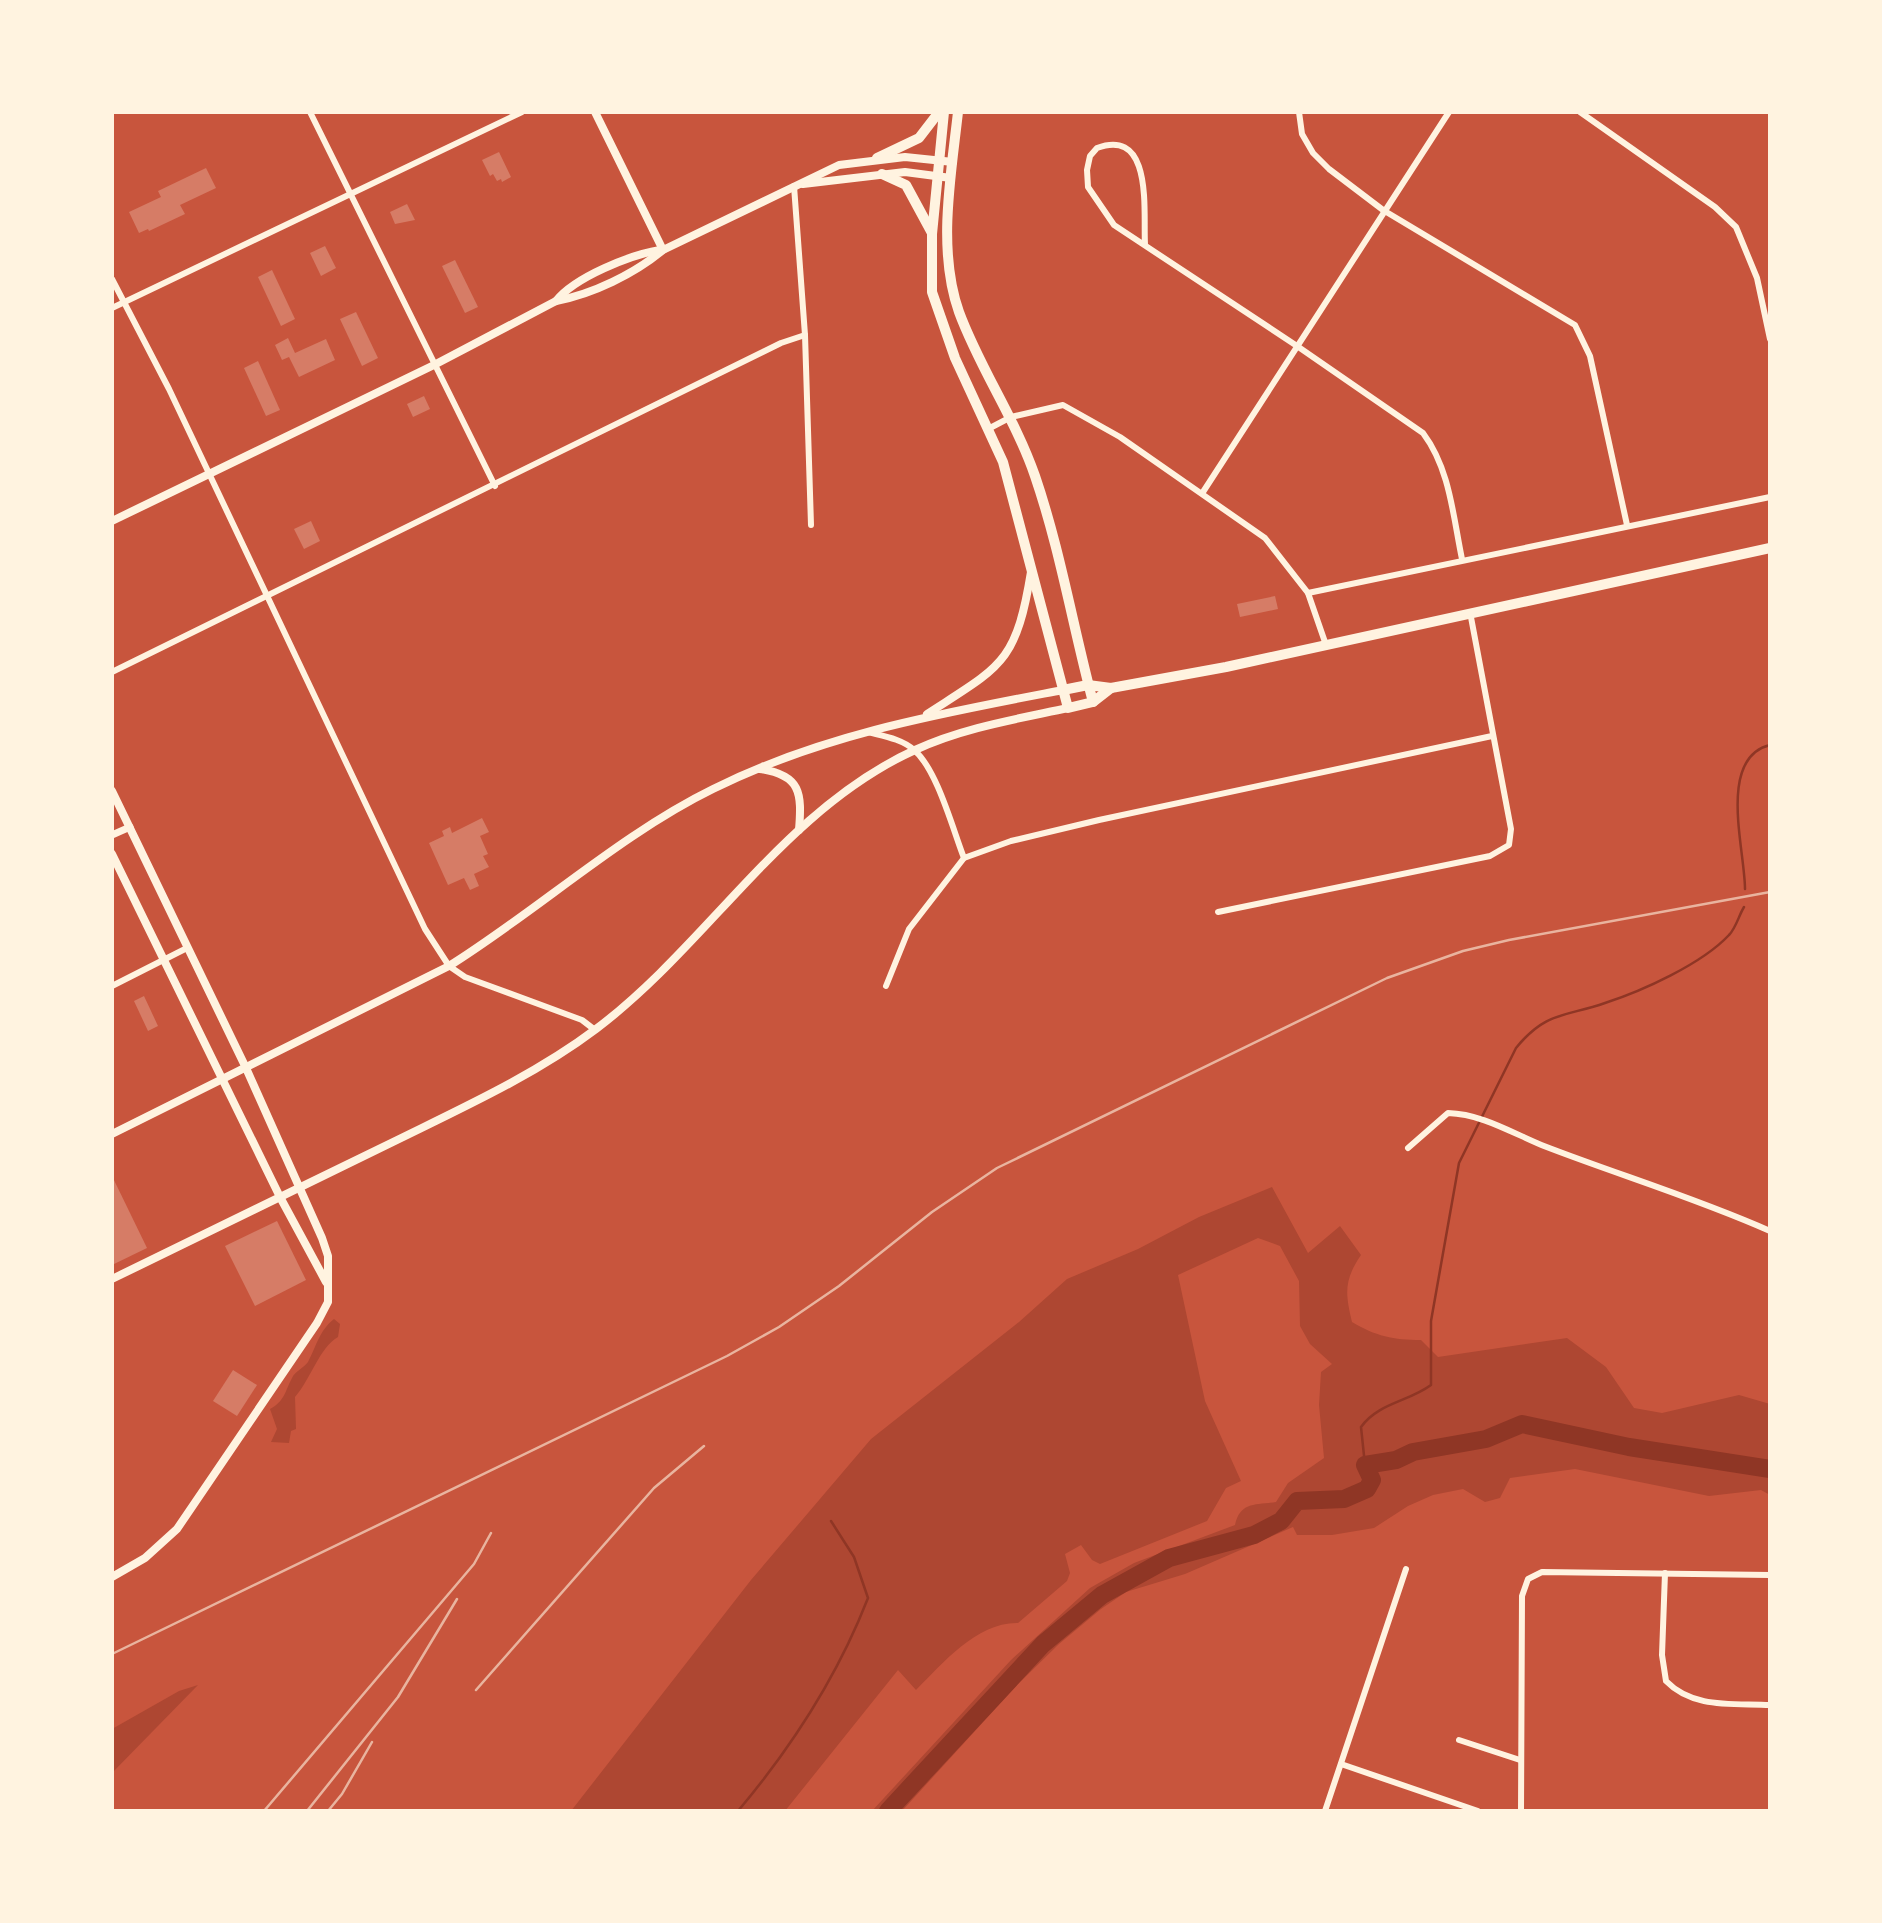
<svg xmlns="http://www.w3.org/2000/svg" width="1882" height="1923" font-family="Lato,sans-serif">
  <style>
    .green { fill: #ae4732 }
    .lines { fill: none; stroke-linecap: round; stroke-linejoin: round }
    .stream { stroke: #8f3625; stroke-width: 2.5 }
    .river { stroke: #8f3625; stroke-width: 18 }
    .building { fill: #d67c66 }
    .minor { stroke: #fff3e0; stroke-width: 6 }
    .tertiary { stroke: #fff3e0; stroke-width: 7 }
    .secondary { stroke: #fff3e0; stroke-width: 8 }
    .primary { stroke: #fff3e0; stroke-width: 10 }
    .rail { stroke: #e9b49f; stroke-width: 2.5 }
  </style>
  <rect width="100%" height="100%" fill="#c8553d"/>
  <g class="green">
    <path d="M1272,1187L1308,1253L1340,1226L1361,1255C1344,1280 1345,1293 1352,1322C1375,1336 1394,1340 1421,1340L1438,1357L1567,1338L1606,1367L1634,1408L1662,1413L1739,1395L1770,1404V1495L1761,1490L1709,1496L1575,1469L1510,1478L1500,1498L1485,1502L1463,1489L1433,1495L1408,1506L1374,1528L1332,1535H1297L1293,1527L1185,1574L1126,1592L1101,1609L1059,1644L1016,1686L902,1811H872L1011,1660L1090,1588L1134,1563L1235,1525C1240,1502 1255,1505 1276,1502L1288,1483L1324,1458L1319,1405L1321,1372L1332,1364L1310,1344L1300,1326L1299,1281L1280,1246L1258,1238L1178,1275L1205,1401L1241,1481L1226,1488L1207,1521L1100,1564L1092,1560L1081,1545L1065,1554L1070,1573L1067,1581L1018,1623C977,1622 943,1663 916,1690L898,1670L785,1811H571L751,1580L871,1439L1019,1322L1067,1279L1138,1249L1199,1217Z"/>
    <path d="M334,1319L340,1324L338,1337C319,1348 311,1379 295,1397L296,1429L291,1431L289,1443L271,1442L277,1429L270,1409C285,1401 285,1391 292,1378C295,1371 304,1368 308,1362C317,1345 319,1331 334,1319Z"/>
    <path d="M198,1685L112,1773V1729L179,1691Z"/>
  </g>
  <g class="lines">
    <g class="stream">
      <path d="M1745,889C1745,850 1717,758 1770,745"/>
      <path d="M1365,1465L1361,1427C1378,1403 1408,1402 1431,1385V1321L1459,1163L1516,1048C1546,1011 1565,1017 1605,1003C1642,991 1702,964 1729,935C1736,928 1739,915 1744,907"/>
      <path d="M738,1811C791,1748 838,1675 868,1598L854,1557L831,1521"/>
    </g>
    <path class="river" d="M888,1811L1043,1644L1102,1595L1169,1558L1254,1535L1281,1521L1297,1501L1344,1499L1367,1489L1372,1480L1365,1465L1396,1460L1413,1452L1486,1439L1522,1424L1629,1447L1770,1469"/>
  </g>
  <g class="building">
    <path d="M499,152L511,177L502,182L501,179L497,181L493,174L490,176L482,160Z"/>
    <path d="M206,168L216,188L180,205L185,214L149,231L148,229L139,233L129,212L161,197L158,191Z"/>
    <path d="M407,204L415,220L395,224L390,212Z"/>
    <path d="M325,246L336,268L321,276L310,253Z"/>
    <path d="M455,260L478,307L465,313L442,266Z"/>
    <path d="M272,270L295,319L281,326L258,277Z"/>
    <path d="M356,312L378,358L362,366L340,319Z"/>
    <path d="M288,338L295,353L326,339L335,360L299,377L289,357L282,360L275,345Z"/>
    <path d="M258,361L280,410L266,416L244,368Z"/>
    <path d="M424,396L430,409L413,417L407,404Z"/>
    <path d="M311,521L320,541L304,549L294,529Z"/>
    <path d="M1275,596L1278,609L1240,617L1237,604Z"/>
    <path d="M482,818L489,832L480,836L488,854L483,856L489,867L474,874L479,886L470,890L464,878L448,885L429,843L444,836L442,831L450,827L452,833Z"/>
    <path d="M144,996L158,1026L148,1031L134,1001Z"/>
    <path d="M112,1176L147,1248L112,1265Z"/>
    <path d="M277,1221L306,1280L255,1306L225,1246Z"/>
    <path d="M233,1370L257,1385L237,1416L213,1401Z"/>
  </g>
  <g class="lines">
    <g class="minor">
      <path d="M310,112L495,486"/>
      <path d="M1299,112L1302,134L1313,153L1329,169L1383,210L1575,325L1590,356L1627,525"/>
      <path d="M1580,112L1715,207L1736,227L1757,278L1770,339"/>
      <path d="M1145,244C1143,213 1154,127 1097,148L1090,156L1087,170L1088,187L1114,225L1297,346L1423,433C1450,469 1453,516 1462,559"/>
      <path d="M112,279L169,389L425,929L449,966L465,977L582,1020L595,1030"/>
      <path d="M112,308L522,112"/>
      <path d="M805,335L811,525"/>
      <path d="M990,428L1011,417L1063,405L1120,437L1265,538L1308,593L1326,645"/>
      <path d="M1203,492L1449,112"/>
      <path d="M1308,593L1770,497"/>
      <path d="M112,672L781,343L805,335L794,186"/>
      <path d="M868,732C883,736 902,739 914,750C937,769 953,830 964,858"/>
      <path d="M1218,912L1490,856L1509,845L1511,829L1470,612"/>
      <path d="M112,986L187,948"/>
      <path d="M886,986L909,929L964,858L1011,841L1099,820L1492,736"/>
      <path d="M1408,1148L1448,1113C1482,1114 1512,1133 1544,1146C1619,1175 1696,1198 1770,1231"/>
      <path d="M1665,1573L1662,1655L1666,1681C1693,1709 1733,1703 1770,1705"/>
      <path d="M1459,1740L1520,1760"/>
      <path d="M1341,1764L1478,1811"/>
      <path d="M1325,1811L1406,1569"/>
      <path d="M1521,1811L1522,1596L1528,1579L1542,1572L1770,1575"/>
    </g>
    <path class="tertiary" d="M112,835L130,827"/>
    <g class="secondary">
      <path d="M595,112L663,250"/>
      <path d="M803,184L905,172L951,178"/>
      <path d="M556,301C575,277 630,255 660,250"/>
      <path d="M112,521L434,365L556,301C593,294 634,274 663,250L839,165L905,157L953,162"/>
      <path d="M927,714C1001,666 1016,664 1031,572"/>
      <path d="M760,769C801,775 802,793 799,830"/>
      <path d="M112,791L246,1068L322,1238L328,1256V1302L317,1323L177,1529L145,1558L112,1577"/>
      <path d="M112,854L280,1197L326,1282"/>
      <path d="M112,1134L449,966C537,911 621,834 713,789C823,734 943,713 1063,690"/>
      <path d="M112,1279C205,1233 299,1188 393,1142C462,1108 535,1075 596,1029C708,945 783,810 915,750C962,728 1017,719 1068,708"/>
    </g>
    <g class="primary">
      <path d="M944,112L932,234V292L955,358L1003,462L1068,708L1093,702L1111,688"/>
      <path d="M958,112C951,176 937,250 959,312C980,369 1015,418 1035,476C1060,549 1073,627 1093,702"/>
      <path d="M877,158L919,138L939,112"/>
      <path d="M882,174L906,185L932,233"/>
      <path d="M1063,690L1088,685L1111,688L1226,667L1770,548"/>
    </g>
    <g class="rail">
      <path d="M112,1654L727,1356L779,1327L839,1286L932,1212L997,1168L1387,978L1463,951L1509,940L1770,892"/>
      <path d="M476,1690L654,1488L704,1446"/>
      <path d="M264,1811L474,1564L491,1533"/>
      <path d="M307,1811L398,1697L457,1599"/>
      <path d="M328,1811L342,1794L372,1742"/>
    </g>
  </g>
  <rect width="1882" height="1923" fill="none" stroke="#fff3e0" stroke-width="228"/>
</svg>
